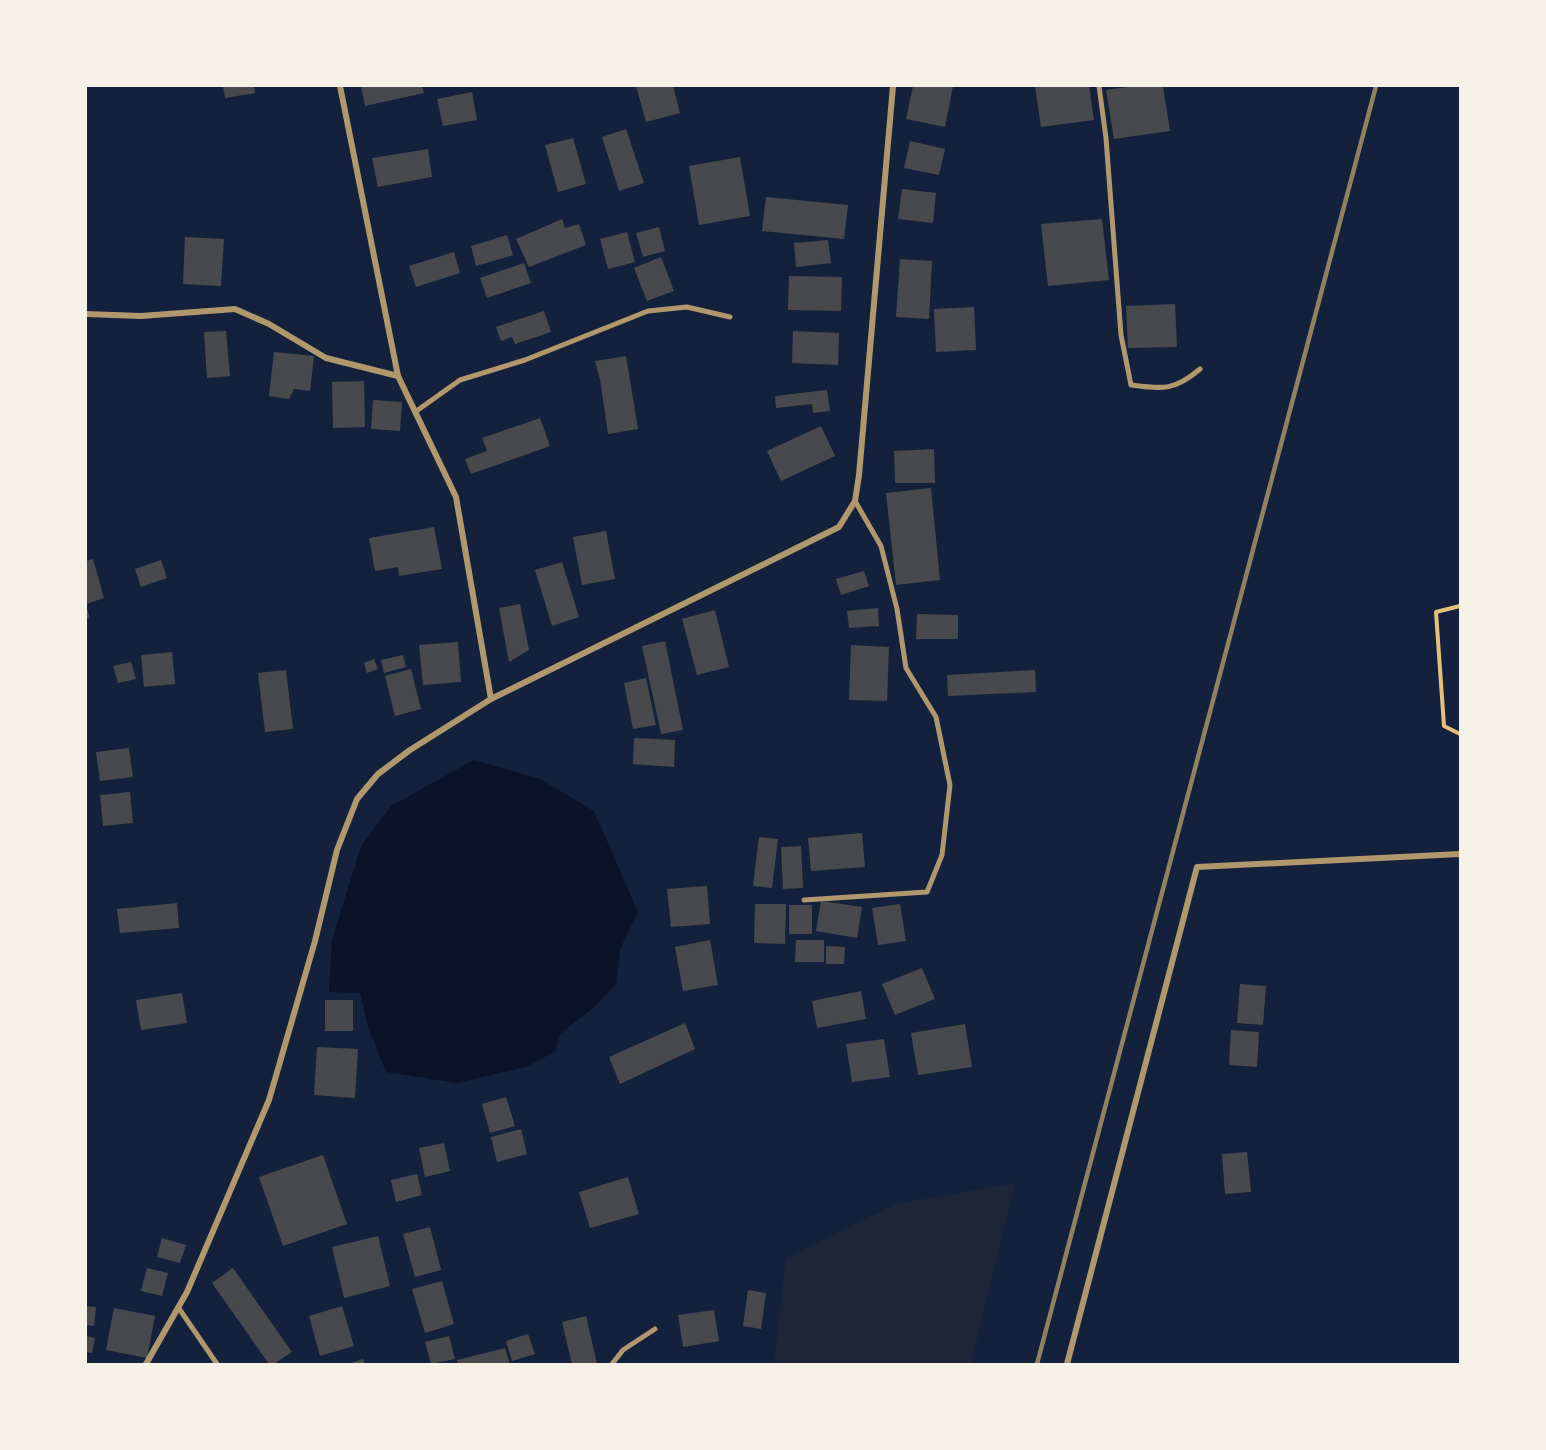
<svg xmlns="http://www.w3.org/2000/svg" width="1546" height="1450" font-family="Figtree,sans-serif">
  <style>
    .green { fill: #1d2539 }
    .water { fill: #0b132b }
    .building { fill: #48494c }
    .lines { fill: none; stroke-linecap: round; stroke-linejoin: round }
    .path { stroke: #e5c07b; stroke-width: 4 }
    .pedestrian { stroke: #b1986c; stroke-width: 5 }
    .minor { stroke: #b1986c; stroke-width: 6 }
    .rail { stroke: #918062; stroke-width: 4.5 }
  </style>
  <rect width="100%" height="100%" fill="#14213d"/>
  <path class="green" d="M1015,1183L971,1364H774L786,1258L896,1204Z"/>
  <path class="water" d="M474,760L540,779L594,811L638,912L620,949L616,984L593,1008L560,1034L556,1051L526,1067L457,1083L386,1072L368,1027L360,993L329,992L332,940L361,846L391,806Z"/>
  <g class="building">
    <path d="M223,86H254L255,93L225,98Z"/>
    <path d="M361,86H422L424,93L365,106Z"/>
    <path d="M636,86H673L680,113L646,122Z"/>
    <path d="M913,86H953L945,127L906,119Z"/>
    <path d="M1035,86H1089L1094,120L1041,127Z"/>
    <path d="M1135,86H1163L1170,131L1114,139L1106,90Z"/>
    <path d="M472,92L477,120L443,126L437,99Z"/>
    <path d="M626,129L644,183L619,191L602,137Z"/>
    <path d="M573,138L586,184L558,192L545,145Z"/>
    <path d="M910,141L945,149L939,175L904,168Z"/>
    <path d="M428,149L432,177L378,187L372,158Z"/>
    <path d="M740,157L750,216L699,225L689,166Z"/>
    <path d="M902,189L936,193L933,223L898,219Z"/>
    <path d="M766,197L848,205L844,239L762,231Z"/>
    <path d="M562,219L565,228L579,224L586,245L529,267L516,239Z"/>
    <path d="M1102,219L1109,280L1048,286L1041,224Z"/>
    <path d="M659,227L665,251L643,257L636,233Z"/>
    <path d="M627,232L635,262L608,269L600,239Z"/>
    <path d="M507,235L513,255L476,266L471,246Z"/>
    <path d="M185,237L224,239L221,286L183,284Z"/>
    <path d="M828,240L831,263L796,267L794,243Z"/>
    <path d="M454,252L460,273L416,287L409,266Z"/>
    <path d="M661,257L674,291L647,301L634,268Z"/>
    <path d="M900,259L932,261L929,319L896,317Z"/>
    <path d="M524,263L531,283L487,298L480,278Z"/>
    <path d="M789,276L842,277L841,311L788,310Z"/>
    <path d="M1175,304L1177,347L1128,348L1126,306Z"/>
    <path d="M974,307L976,350L936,352L934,309Z"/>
    <path d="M544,311L551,332L515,344L512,337L501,341L496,327Z"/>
    <path d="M226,331L230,376L207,378L204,332Z"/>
    <path d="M793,331L839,333L838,365L792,363Z"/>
    <path d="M274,352L314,356L310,391L294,389L289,399L269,396Z"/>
    <path d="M626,356L638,429L608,434L600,379L595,361Z"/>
    <path d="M364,381L365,427L333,428L332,382Z"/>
    <path d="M827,390L830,411L813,413L812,404L776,408L775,396Z"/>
    <path d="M373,400L402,402L400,431L371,429Z"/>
    <path d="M540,418L550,446L471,474L465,459L487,451L482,438Z"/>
    <path d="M821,426L835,456L781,481L767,451Z"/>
    <path d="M934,449L935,483H895L894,451Z"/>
    <path d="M931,488L940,580L896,585L886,493Z"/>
    <path d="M434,527L442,569L399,576L398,567L375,571L369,538Z"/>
    <path d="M606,531L615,579L582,585L573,537Z"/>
    <path d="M93,559L104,598L86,604V561Z"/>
    <path d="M161,560L167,578L141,587L135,569Z"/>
    <path d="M562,562L579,617L552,626L535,570Z"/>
    <path d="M864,571L869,586L841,595L836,579Z"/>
    <path d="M520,604L529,650L509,662L499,608Z"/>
    <path d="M86,605L90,618L86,619Z"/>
    <path d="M878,608L879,626L849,628L847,611Z"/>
    <path d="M715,610L729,667L697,675L682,619Z"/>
    <path d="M917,614L958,615V639H916Z"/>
    <path d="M665,641L683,730L661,734L642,646Z"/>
    <path d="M458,642L461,682L423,685L419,645Z"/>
    <path d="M851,645L889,647L887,701L849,700Z"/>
    <path d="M172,652L175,684L144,687L141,655Z"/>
    <path d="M403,655L406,667L384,673L381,660Z"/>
    <path d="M374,659L378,669L367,673L364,663Z"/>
    <path d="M131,662L136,679L118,683L113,666Z"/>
    <path d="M411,669L421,709L395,716L385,676Z"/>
    <path d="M286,670L293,729L265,732L258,673Z"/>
    <path d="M1035,670L1036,692L948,696L947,675Z"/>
    <path d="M646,678L656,725L633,729L624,683Z"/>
    <path d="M634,738L675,740L674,767L633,764Z"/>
    <path d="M129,748L133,777L100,781L96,752Z"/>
    <path d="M130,792L133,823L103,826L100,795Z"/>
    <path d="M862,833L865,867L811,871L808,838Z"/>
    <path d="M759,837L778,839L772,888L753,886Z"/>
    <path d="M801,846L803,888L783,889L781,847Z"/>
    <path d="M707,886L710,924L671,927L667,889Z"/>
    <path d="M821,901L862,907L857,938L816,931Z"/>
    <path d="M177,903L179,928L120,933L117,909Z"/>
    <path d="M755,904H786L785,944L754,943Z"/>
    <path d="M900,904L906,941L878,945L872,908Z"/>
    <rect x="789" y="905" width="23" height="29"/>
    <path d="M710,940L718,985L683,991L675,947Z"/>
    <path d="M796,940H824V962H795Z"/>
    <path d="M826,946L845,947L844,964H826Z"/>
    <path d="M922,968L935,999L895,1015L882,984Z"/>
    <path d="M1240,984L1266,986L1263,1025L1237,1023Z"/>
    <path d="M861,991L866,1019L817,1028L812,1001Z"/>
    <path d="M182,993L187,1023L141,1030L136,1000Z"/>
    <rect x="325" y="1000" width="28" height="31"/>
    <path d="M685,1023L695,1049L620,1084L609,1057Z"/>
    <path d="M965,1024L972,1067L918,1075L911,1033Z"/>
    <path d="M1231,1030L1259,1032L1257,1067L1229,1065Z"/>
    <path d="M884,1039L890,1077L852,1082L846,1044Z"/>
    <path d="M317,1047L358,1049L355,1098L314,1095Z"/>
    <path d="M506,1097L515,1126L490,1133L482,1104Z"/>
    <path d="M521,1129L527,1154L497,1162L491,1137Z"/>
    <path d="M444,1143L450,1171L425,1177L419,1148Z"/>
    <path d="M1247,1152L1251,1192L1225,1194L1222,1154Z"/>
    <path d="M323,1155L347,1224L283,1246L259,1177Z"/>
    <path d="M417,1174L422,1195L396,1202L391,1180Z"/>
    <path d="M628,1177L639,1214L590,1228L579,1192Z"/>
    <path d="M430,1227L441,1270L415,1277L403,1234Z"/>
    <path d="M378,1236L390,1286L344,1298L332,1247Z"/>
    <path d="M162,1238L186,1245L180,1263L157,1257Z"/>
    <path d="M147,1268L168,1273L162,1296L141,1291Z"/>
    <path d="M233,1268L292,1352L274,1364H269L212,1283Z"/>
    <path d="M442,1281L454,1324L425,1333L412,1289Z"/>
    <path d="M748,1290L766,1293L761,1329L743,1326Z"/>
    <path d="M86,1306L96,1307L94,1326L86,1325Z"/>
    <path d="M342,1306L354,1346L320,1356L309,1316Z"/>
    <path d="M114,1308L155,1316L147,1358L106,1350Z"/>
    <path d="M714,1310L719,1341L683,1347L678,1315Z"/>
    <path d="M586,1316L597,1364H572L562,1322Z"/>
    <path d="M528,1334L535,1354L512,1361L506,1341Z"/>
    <path d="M86,1336L95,1338L92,1353L86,1352Z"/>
    <path d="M449,1336L455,1359L431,1364L425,1342Z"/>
    <path d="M505,1348L510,1364H458L457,1360Z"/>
    <path d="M363,1359L365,1364H347Z"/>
  </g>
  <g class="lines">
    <path class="path" d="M1460,606L1436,612L1444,726L1460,734"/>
    <g class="pedestrian">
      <path d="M1099,86L1106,138L1121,335L1131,385C1163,389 1174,391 1200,369"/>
      <path d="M415,412L460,380L525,360L648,311L687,307L730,317"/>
      <path d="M804,900L927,892L942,855L950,785L936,717L906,668L897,609L881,546L855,501"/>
      <path d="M178,1307L217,1364"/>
      <path d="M612,1364L623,1350L655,1329"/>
    </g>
    <g class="minor">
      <path d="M340,86L398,376L456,497L491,699L839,527L855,501L859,475L893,86"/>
      <path d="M86,314L141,316L235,309L269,324L326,358L398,376"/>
      <path d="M146,1364L187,1292L269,1100L315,941L337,850L357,799L378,774L410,750L491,699"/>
      <path d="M1067,1364L1197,867L1460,854"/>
    </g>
    <path class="rail" d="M1037,1364L1376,86"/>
  </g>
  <rect width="1546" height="1450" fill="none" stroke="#f6f1e7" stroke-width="174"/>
</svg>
